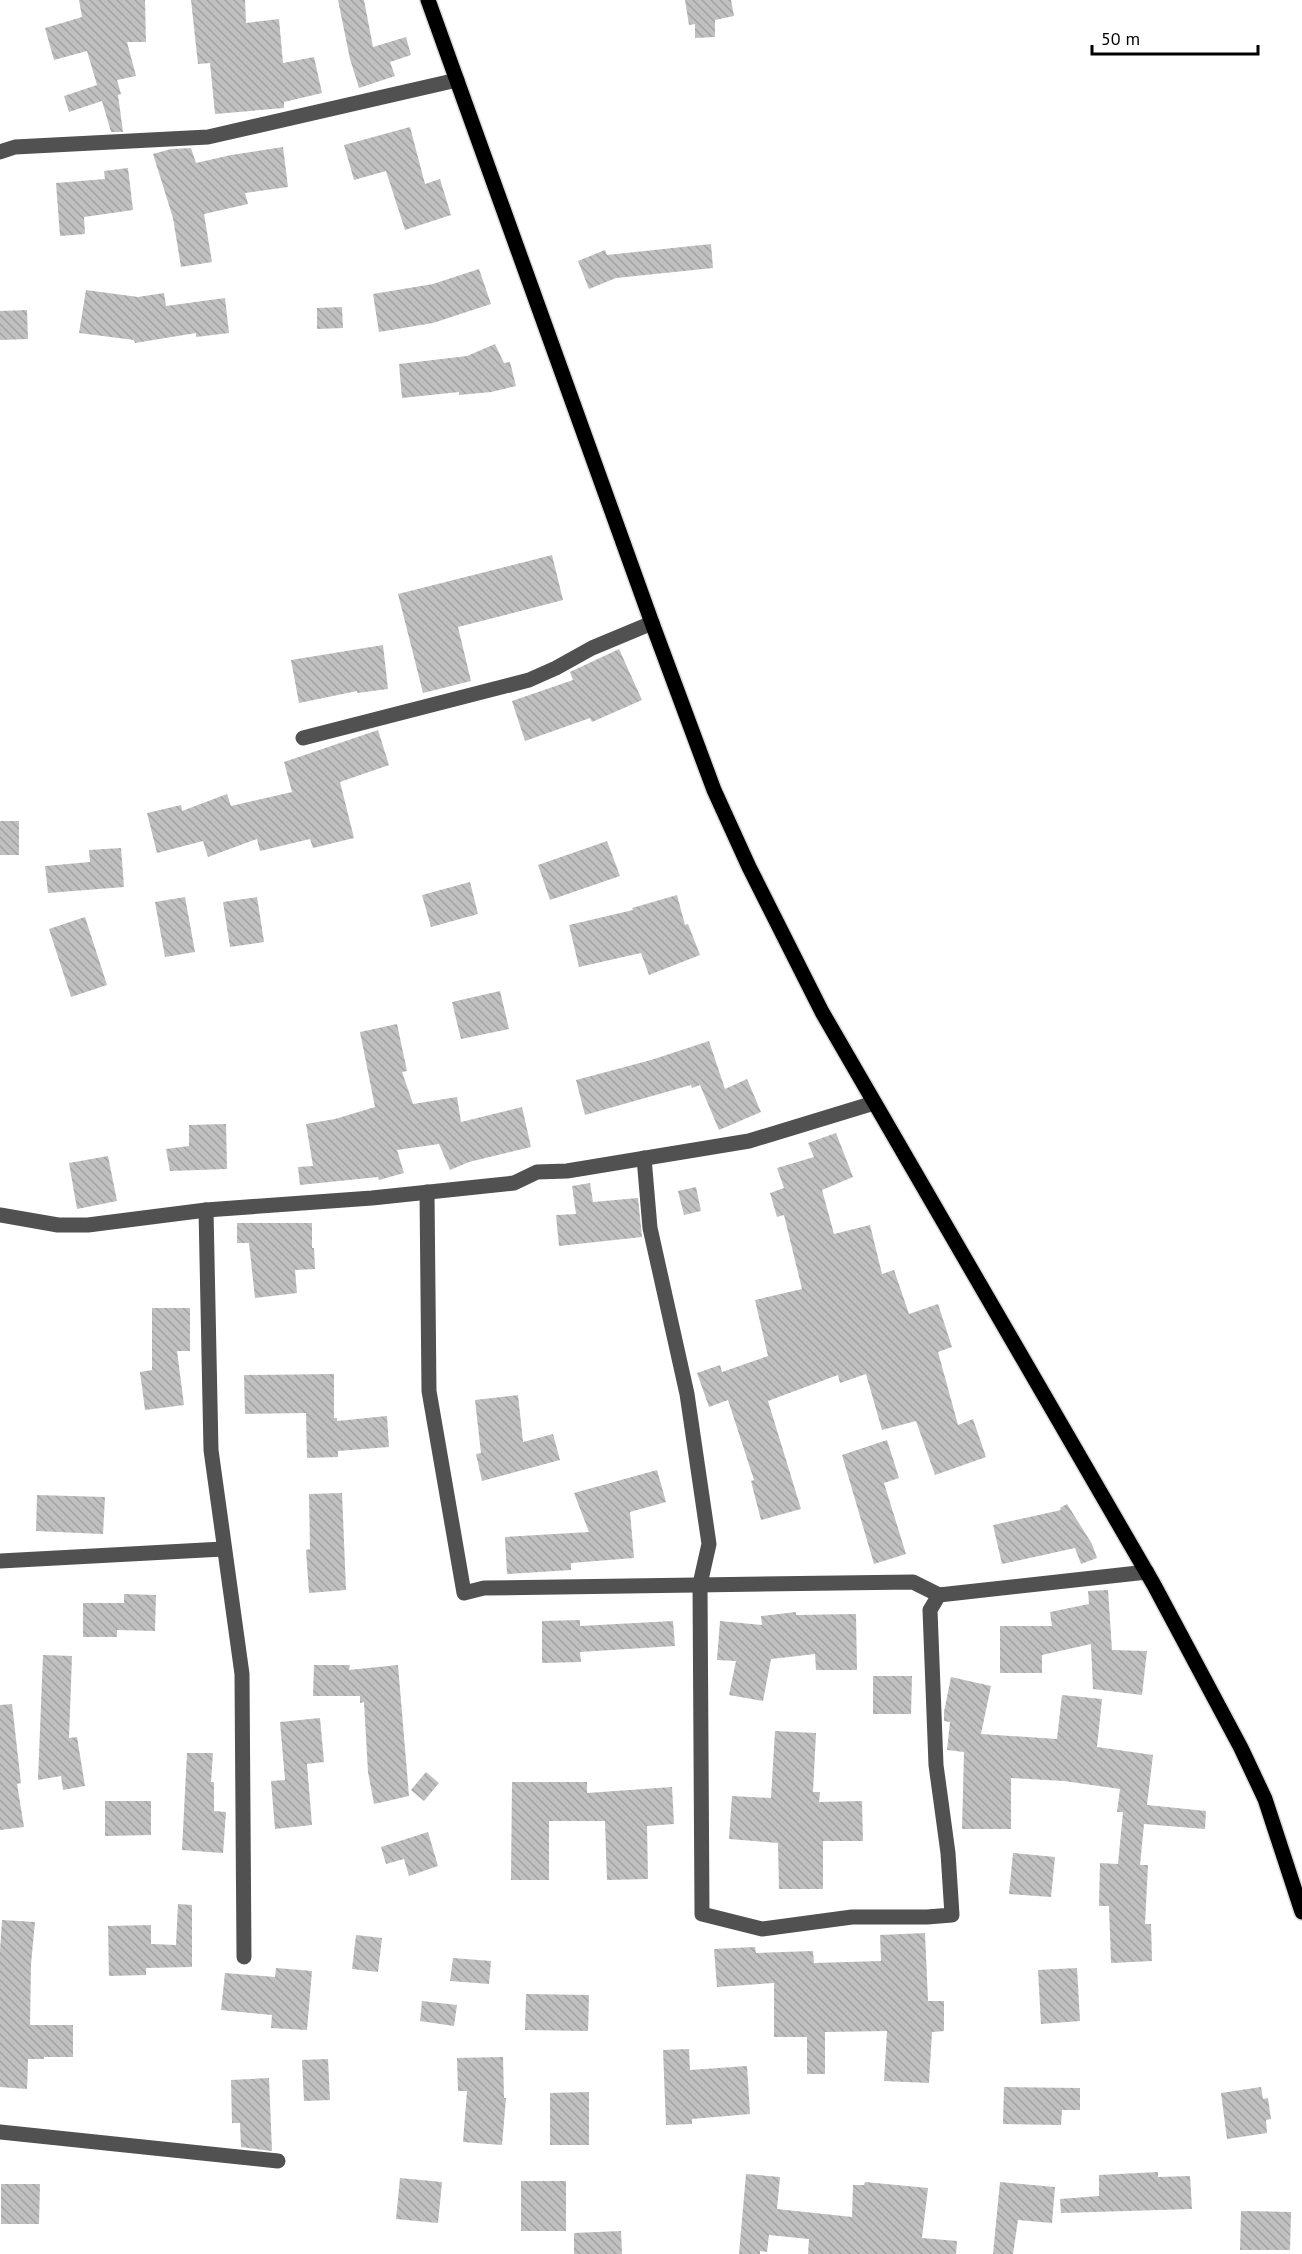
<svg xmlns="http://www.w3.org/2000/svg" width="1302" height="2254" font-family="'PT Sans',sans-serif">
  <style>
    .building { fill: url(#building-back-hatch) }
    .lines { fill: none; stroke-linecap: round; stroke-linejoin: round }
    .major-casing { stroke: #dbdbdb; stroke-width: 18 }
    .minor { stroke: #515151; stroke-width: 15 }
    .major { stroke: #000; stroke-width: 15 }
  </style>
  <defs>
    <pattern id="building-back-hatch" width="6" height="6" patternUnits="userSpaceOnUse" patternTransform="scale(1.5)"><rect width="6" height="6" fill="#c0c0c0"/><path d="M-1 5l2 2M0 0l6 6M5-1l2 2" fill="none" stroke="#a3a3a3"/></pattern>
  </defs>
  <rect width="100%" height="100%" fill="#fff"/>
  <g class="building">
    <path d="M79,0H145L146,42H127L136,76L117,80L121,94L118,95L123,132H111L102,101L69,112L64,96L97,85L87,51L54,60L45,28L82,17Z"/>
    <path d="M191,0H245L246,23L279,19L283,63L314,57L322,93L284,102V108L215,114L210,63L198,64Z"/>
    <path d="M338,0H364L373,47L406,37L411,55L390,62L395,76L359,88L350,59Z"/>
    <path d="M685,0H731L734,16L715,20V37L695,38V24L689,25Z"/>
    <path d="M410,127L425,184L440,179L451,215L405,230L386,171L354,180L344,145Z"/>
    <path d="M283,147L288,187L245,193L248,204L204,214L212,262L181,267L173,218L153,154L171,149L191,148L196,163L231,155Z"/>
    <path d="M128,168L133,210L84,217L85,234L60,236L56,183L105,179L104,171Z"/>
    <path d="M711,244L713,268L616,278L589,289L578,261L605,250L607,255Z"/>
    <path d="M479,269L491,304L433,323L379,332L373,294L433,284Z"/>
    <path d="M86,290L138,297L164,293L166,306L225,298L229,333L196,337V333L135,343L134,340L79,333Z"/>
    <path d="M342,307L343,328L317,329V308Z"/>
    <path d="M27,310L28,339L0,340V311Z"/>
    <path d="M495,344L504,363L510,362L516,386L491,392L459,395V392L402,398L399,364L467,356Z"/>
    <path d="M552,555L563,600L458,627L471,681L423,693L398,594Z"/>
    <path d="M383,645L388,689L357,693V691L299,703L291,660Z"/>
    <path d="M619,649L642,700L592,722L590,718L525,741L512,701L573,680L570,672Z"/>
    <path d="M378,730L389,765L340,782L354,838L313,848L310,839L260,851L257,839L208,857L203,841L157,853L147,813L181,805L182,811L227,794L231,806L292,792L284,762Z"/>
    <rect x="0" y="821" width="19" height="34"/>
    <path d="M607,841L620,876L550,900L538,865Z"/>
    <path d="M121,848L124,887L48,893L45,866L90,862L89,850Z"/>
    <path d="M470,882L478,914L431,927L422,895Z"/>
    <path d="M677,895L685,925L688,924L700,955L649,975L641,953L579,967L569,925L633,910L632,908Z"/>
    <path d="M185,897L195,952L165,957L155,902Z"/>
    <path d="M257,897L264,942L230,947L223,902Z"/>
    <path d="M85,917L107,985L71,997L49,929Z"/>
    <path d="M500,991L509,1029L461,1039L452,1002Z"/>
    <path d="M397,1024L407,1071L402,1072L413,1104L457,1097L461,1122L522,1107L531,1147L469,1162L450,1170L439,1144L397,1150L404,1173L379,1180L378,1177L300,1185L298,1167L313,1166L306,1124L335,1119L375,1107L360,1032Z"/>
    <path d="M709,1041L725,1089L747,1079L761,1112L719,1130L700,1085L692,1088L691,1085L585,1115L576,1080L651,1060Z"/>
    <path d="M226,1124L227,1169L170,1171L166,1149L189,1146V1125Z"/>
    <path d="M836,1133L853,1177L822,1190L834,1234L870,1225L882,1274L894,1270L909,1314L938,1304L952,1347L938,1352L958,1425L973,1419L986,1457L935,1475L916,1421L882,1430L866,1374L840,1383L838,1375L768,1401L801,1509L761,1520L751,1481L754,1480L728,1400L709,1407L697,1373L720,1365L722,1372L768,1356L755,1300L802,1289L784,1215L777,1217L770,1193L784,1188L777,1168L814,1157L808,1143Z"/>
    <path d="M108,1156L117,1201L77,1209L69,1163Z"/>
    <path d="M590,1183L593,1202L638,1198L642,1237L559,1246L556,1215L576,1214L572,1186Z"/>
    <path d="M696,1187L701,1211L684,1215L678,1191Z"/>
    <path d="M237,1223H312V1248H314L315,1269L295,1270L297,1293L255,1298L249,1243H237Z"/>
    <path d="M152,1308H190V1351H177L184,1405L145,1410L140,1372L152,1370Z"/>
    <path d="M334,1374V1418H337V1421L387,1416L389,1447L338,1451V1457L307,1458L306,1413L245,1414L244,1375Z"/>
    <path d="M518,1395L523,1442L553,1434L560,1460L482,1481L476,1454L481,1453L475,1400Z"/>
    <path d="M887,1440L899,1478L884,1483L906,1554L874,1564L842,1455Z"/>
    <path d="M657,1470L666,1502L630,1512L634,1558L571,1563V1570L507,1574L505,1537L589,1532L574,1493Z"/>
    <path d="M342,1493L346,1590L309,1593L306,1550L310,1549L309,1494Z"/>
    <path d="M37,1495L105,1497L103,1534L36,1531Z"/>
    <path d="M1067,1504L1092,1544L1097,1558L1081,1564L1075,1548L1002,1564L993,1525L1061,1510L1060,1508Z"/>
    <path d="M1108,1590L1112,1650L1147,1651L1142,1695L1093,1689L1091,1644L1042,1655V1673H1000V1626H1052L1050,1612L1089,1604L1088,1591Z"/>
    <path d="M124,1594L156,1595L155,1631L117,1630V1637H83V1603H124Z"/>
    <path d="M796,1612V1615L856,1614L857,1670H816L815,1654L771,1659L763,1701L729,1695L736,1661L717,1660L720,1621L762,1625L761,1616Z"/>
    <path d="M580,1620V1626L673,1621L675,1646L580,1652L581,1662L542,1663V1621Z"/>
    <path d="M43,1655L72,1656L69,1738L77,1737L85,1786L63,1790L61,1776L38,1780Z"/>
    <path d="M314,1665H350L349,1670L398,1665L409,1796L374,1804L368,1772L364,1702L360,1703V1696H313Z"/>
    <path d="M873,1676H912L911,1714H873Z"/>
    <path d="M951,1677L991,1686L981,1734L1057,1739L1062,1695L1102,1699L1097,1747L1153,1755L1147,1805L1206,1811L1205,1829L1144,1824L1140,1865H1148L1145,1924H1151L1152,1961L1111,1963L1109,1906H1099L1100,1863L1118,1864L1123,1812H1117L1120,1789L1064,1781L1011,1778V1829H962L964,1752L947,1750L950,1722L944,1721V1712Z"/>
    <path d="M12,1704L21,1783L17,1784L24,1827L0,1830V1705Z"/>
    <path d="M320,1718L324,1762L307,1764L312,1825L275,1829L271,1781L285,1780L280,1722Z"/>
    <path d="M775,1731L816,1733L813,1792H820L819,1802L862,1801L863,1841H823V1889H779L778,1843L729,1839L732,1796L771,1798Z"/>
    <path d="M187,1753H213L211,1782H214V1811L226,1812L223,1853L182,1850Z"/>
    <path d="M426,1772L439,1783L424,1801L411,1790Z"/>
    <path d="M512,1782H587V1793L672,1787L674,1824L647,1826L648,1879L607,1880L605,1821H549V1880H511Z"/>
    <path d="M105,1801H151V1835L105,1836Z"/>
    <path d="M428,1832L438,1866L409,1876L404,1859L386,1864L381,1847Z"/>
    <path d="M1013,1853L1055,1857L1051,1897L1009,1894Z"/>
    <path d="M178,1904L192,1905V1967L146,1968V1975L109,1976L108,1926L151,1925V1944L176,1945Z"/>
    <path d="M2,1920L35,1922L31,1964L30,2025H73V2057H44V2059H28L27,2089L0,2087V1951Z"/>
    <path d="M925,1933L928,2001H944V2031L932,2032L929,2083L884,2081L887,2031L825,2032V2074H807V2037H774V1983L717,1987L714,1949L755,1947L756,1953L813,1951L814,1963L881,1961L880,1935Z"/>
    <path d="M356,1935L382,1938L378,1972L352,1969Z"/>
    <path d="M453,1958L491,1961L489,1984L450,1981Z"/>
    <path d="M276,1968L312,1971L307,2030L271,2028L272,2015L221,2010L225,1973L275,1977Z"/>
    <path d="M1077,1968L1080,2021L1041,2024L1038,1970Z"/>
    <path d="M526,1994L589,1995L588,2031L525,2030Z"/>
    <path d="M422,2001L457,2005L454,2026L420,2021Z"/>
    <path d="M689,2049L690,2070L747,2066L750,2114L692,2119V2124L666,2125L663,2050Z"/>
    <path d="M503,2057L504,2098H506L502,2145L463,2142L467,2091H458L457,2058Z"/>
    <path d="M328,2059L330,2100L304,2101L302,2060Z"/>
    <path d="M269,2078L272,2151L241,2147L240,2123H232L231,2080Z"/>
    <path d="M1004,2087L1080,2088V2110H1062L1061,2125L1003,2124Z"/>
    <path d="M1261,2087L1263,2099L1268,2098L1271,2119L1266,2120L1267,2133L1227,2139L1221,2093Z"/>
    <path d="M589,2092V2145H550V2093Z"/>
    <path d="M1158,2172V2177L1190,2176L1192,2209L1061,2213L1060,2199L1099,2196V2175Z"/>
    <path d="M746,2174L780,2177L777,2209L852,2217L853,2185H864L865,2182L928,2188L922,2238L957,2241L956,2254H808L809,2239L769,2235L767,2252L760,2251V2254H739Z"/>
    <path d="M400,2178L442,2182L438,2223L396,2219Z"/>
    <rect x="521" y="2181" width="45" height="50"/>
    <path d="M1000,2182L1055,2187L1052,2223L1018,2220L1013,2254H993Z"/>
    <path d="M1,2184H40L39,2224H1Z"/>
    <path d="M1241,2211L1291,2212L1290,2250H1240Z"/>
    <path d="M621,2231L622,2254H574V2233Z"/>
  </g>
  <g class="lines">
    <defs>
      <path id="major" d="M428,0L652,623L714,790L749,867L822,1012L1154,1585L1241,1748L1265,1799L1302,1912"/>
    </defs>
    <use href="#major" class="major-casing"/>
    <g class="minor">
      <path d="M0,152L15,147L208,137L457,80"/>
      <path d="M303,738L529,680L556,668L592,648L652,623"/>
      <path d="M644,1158L650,1228L687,1394L709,1544L700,1584L702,1914L762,1929L852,1917H927L952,1915L948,1853L936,1765L930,1610L939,1595L1147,1572"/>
      <path d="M427,1192L429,1391L464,1593L484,1588L913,1582L939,1595"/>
      <path d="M206,1210L211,1450L242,1674L244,1957"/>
      <path d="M0,1215L58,1225H88L206,1210L372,1198L514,1183L537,1172L567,1171L749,1141L874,1103"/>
      <path d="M0,1561L223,1549"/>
      <path d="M0,2132L278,2161"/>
    </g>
    <use href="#major" class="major"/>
  </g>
  <path d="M1092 45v9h166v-9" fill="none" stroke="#000000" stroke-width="3"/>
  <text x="1101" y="45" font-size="18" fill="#000000" stroke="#ffffff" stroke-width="4.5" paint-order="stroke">50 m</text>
</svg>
